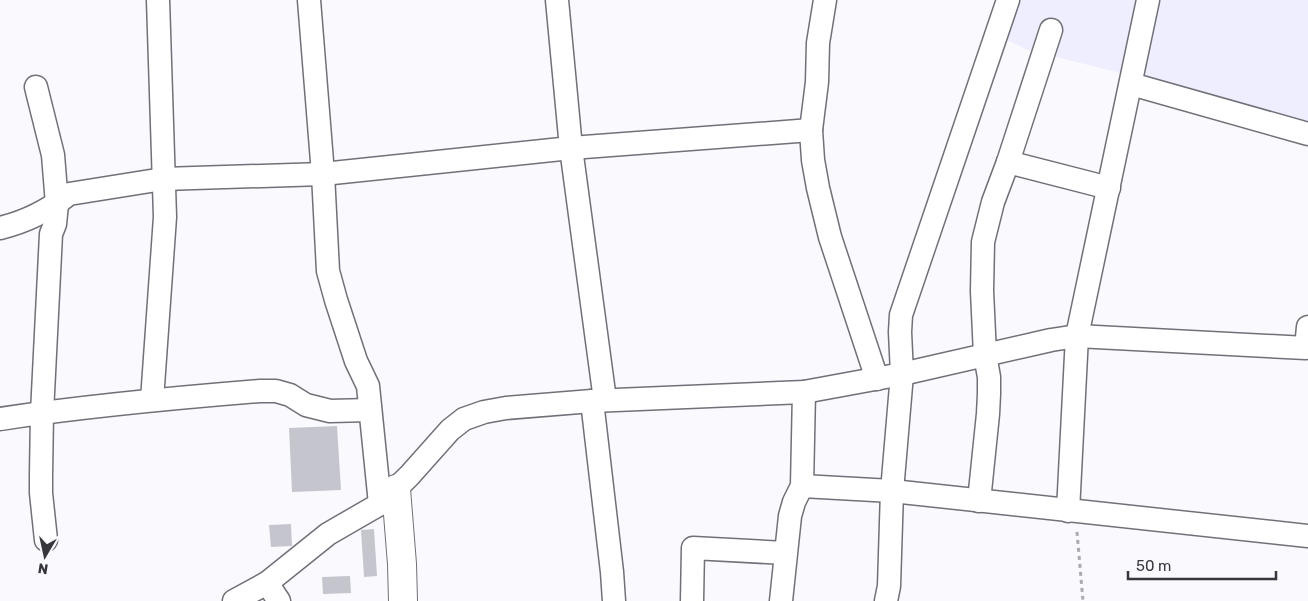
<svg xmlns="http://www.w3.org/2000/svg" width="1308" height="601" font-family="Rubik,sans-serif">
  <style>
    .built { fill: #eef }
    .building { fill: #c5c5ce }
    .lines { fill: none; stroke-linecap: round; stroke-linejoin: round }
    .street-casing { stroke: #707078; stroke-width: 25 }
    .secondary-casing { stroke: #707078; stroke-width: 30 }
    .path { stroke: #ababaf; stroke-width: 3; stroke-dasharray: 4 4; stroke-linecap: butt }
    .street { stroke: #fff; stroke-width: 22 }
    .secondary { stroke: #fff; stroke-width: 28 }
  </style>
  <rect width="100%" height="100%" fill="#f9f9fe"/>
  <path class="built" d="M1019,0H1308V122L1246,104L1028,50L1005,39Z"/>
  <g class="building">
    <path d="M337,426L341,490L292,492L289,428Z"/>
    <path d="M291,524L292,546L271,547L269,525Z"/>
    <path d="M374,529L377,576L364,577L361,530Z"/>
    <path d="M350,576L351,593L323,594L322,577Z"/>
  </g>
  <g class="lines">
    <defs>
      <g id="street">
        <path d="M309,0L323,174L328,271L336,300L356,361L368,386L380,504"/>
        <path d="M557,0L571,148L605,400"/>
        <path d="M825,0L818,43L817,82L811,130L813,160L818,188L830,237L877,379"/>
        <path d="M1131,84L1308,134"/>
        <path d="M36,87L53,155L57,204L55,224L51,234L42,413L41,475V493L46,540"/>
        <path d="M1008,162L1109,188"/>
        <path d="M0,228C25,222 49,210 69,194L163,179L323,174L571,148L811,130"/>
        <path d="M152,400L165,217L158,0"/>
        <path d="M592,401L612,572L614,601"/>
        <path d="M0,419C86,406 173,398 260,391H276L290,395L306,405L330,411L370,410"/>
        <path d="M802,486L892,491L1308,536"/>
        <path d="M979,501L988,414L989,394V377L985,355L982,291L983,242L993,202L1008,162L1051,30"/>
        <path d="M1068,511L1077,336L1148,0"/>
        <path d="M267,583L279,601"/>
        <path d="M234,601L267,583L328,534L380,504L409,476L450,430L464,419L484,412L506,408L592,401L804,392L902,374L1051,340L1077,336L1306,348L1308,327"/>
        <path d="M692,601L693,548L785,553"/>
        <path d="M781,601L790,516L794,502L802,486L804,392"/>
        <path d="M886,601L889,586L892,491L902,374L900,332L901,315L1008,0"/>
      </g>
      <path id="secondary" d="M396,489L402,564L403,601"/>
    </defs>
    <use href="#street" class="street-casing"/>
    <use href="#secondary" class="secondary-casing"/>
    <path class="path" d="M1077,532L1083,601"/>
    <use href="#street" class="street"/>
    <use href="#secondary" class="secondary"/>
  </g>
  <g transform="translate(45 556) rotate(189)" stroke="#f9f9fe" stroke-width="4" paint-order="stroke">
  <path d="M0-4L9 19L0 12L-9 19Z" fill="#37373b"/>
  <text y="-8" font-size="14" font-weight="bold" text-anchor="middle" fill="#37373b">N</text>
  </g>
  <path d="M1128 571v8h148v-8" fill="none" stroke="#37373b" stroke-width="2.5"/>
  <text x="1136" y="571" font-size="15" fill="#37373b" stroke="#f9f9fe" stroke-width="4" paint-order="stroke">50 m</text>
</svg>
